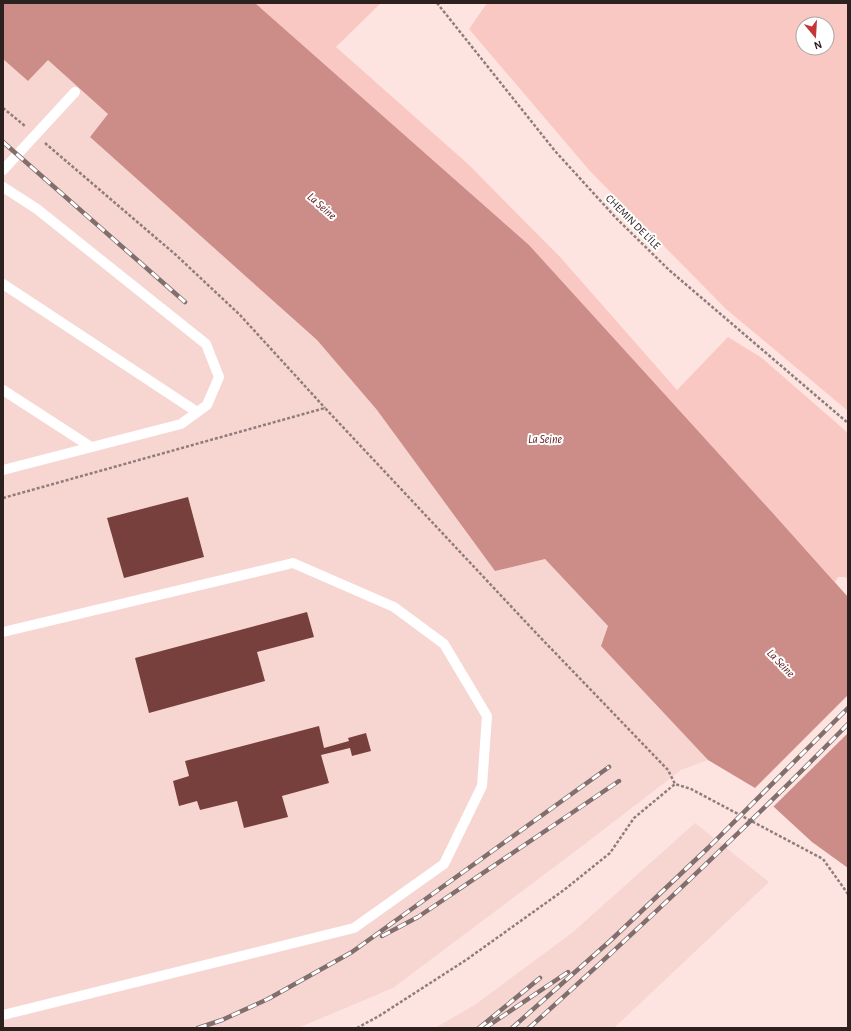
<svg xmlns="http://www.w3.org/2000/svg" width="851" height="1031" font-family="'Alegreya Sans',sans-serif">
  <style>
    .built { fill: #f7d6d2 }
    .green { fill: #fac8c3; fill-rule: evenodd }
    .water { fill: #cc8c87 }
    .pier { fill: #fee4e1 }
    .building { fill: #78403d }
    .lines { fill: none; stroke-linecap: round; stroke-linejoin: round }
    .path { stroke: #8f7d7b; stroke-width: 2.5; stroke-dasharray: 3 2; stroke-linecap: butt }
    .service { stroke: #fff; stroke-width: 10 }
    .rail-casing { stroke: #816f6d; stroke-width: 4.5 }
    .rail { stroke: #fff; stroke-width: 3; stroke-dasharray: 9; stroke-linecap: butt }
    .labels { text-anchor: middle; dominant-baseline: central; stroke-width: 4; stroke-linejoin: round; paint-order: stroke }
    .street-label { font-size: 11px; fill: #2c211f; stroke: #fff }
    .water-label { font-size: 12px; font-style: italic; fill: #611516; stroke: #fff }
  </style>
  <rect width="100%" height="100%" fill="#fee4e1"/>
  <g class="built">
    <path d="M3,59L28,81L48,59L108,114L90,137L317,340L377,410L495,571L545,559L608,626L602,646L708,760L681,770L581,847L393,988L298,1028H3Z"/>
    <path d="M695,823L769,882L614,1028H435L476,1004L573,932Z"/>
  </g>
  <g class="green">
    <path d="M255,3H381L336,47L468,164L561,258L677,390L728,337L762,358L848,433V579L845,577H838L835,582L770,510L529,245Z"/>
    <path d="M487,3H848V411L726,309L589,170L469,29ZM803,24H827V48H803Z"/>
  </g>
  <path class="water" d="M3,3H255L529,245L770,510L848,597V868L812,842L774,807L755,788L708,760L601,646L608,626L545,559L495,571L377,410L317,340L90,137L108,114L48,60L28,81L3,59Z"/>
  <path class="pier" d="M848,695V733L772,808L754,789Z"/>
  <g class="building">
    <path d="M188,497L204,557L124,578L107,518Z"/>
    <path d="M307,612L314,637L257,652L265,681L149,713L135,658Z"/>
    <path d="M319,726L324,748L349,741L348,738L366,733L371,751L352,756L350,748L321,755L329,783L282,796L288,817L244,828L237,801L200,810L197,801L179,806L173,781L189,776L185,761Z"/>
  </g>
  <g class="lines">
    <g class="path">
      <path d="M437,3L555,151L617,219L669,270L848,423"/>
      <path d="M3,108L25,126"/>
      <path d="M45,143L176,255L240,315L325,408"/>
      <path d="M3,498L325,408L537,634L668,770L675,784L691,789L823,859L848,894"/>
      <path d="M357,1028L379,1016L466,960L564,890L610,853L634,818L675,784"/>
    </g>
    <g class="service">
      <path d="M3,170L75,92"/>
      <path d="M3,187L37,209L206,344L219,377L207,405L181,424L3,470"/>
      <path d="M3,284L197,412"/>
      <path d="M3,390L91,447"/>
      <path d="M3,632L293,563L394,607L444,644L487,716L482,786L444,864L354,928L3,1015"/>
    </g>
    <defs>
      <g id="rail">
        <path d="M3,142L185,302"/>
        <path d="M382,936L418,917L619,781"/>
        <path d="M198,1028L222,1020L268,999L352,952L609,767"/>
        <path d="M479,1028L540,978"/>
        <path d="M485,1028L568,972"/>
        <path d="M512,1028L610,941L708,848L848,708"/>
        <path d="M529,1028C638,930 745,829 848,724"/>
      </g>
    </defs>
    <use href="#rail" class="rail-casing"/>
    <use href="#rail" class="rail"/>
  </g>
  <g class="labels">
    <g class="street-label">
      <text transform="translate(633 222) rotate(45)">CHEMIN DE L'ÎLE</text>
    </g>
    <g class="water-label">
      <text transform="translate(322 206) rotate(41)">La Seine</text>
      <text x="545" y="439">La Seine</text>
      <text transform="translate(781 663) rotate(46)">La Seine</text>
    </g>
  </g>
  <rect width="851" height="1031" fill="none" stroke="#2c211f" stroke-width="8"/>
  <g transform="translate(815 36) rotate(162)"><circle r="19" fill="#ffffff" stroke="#aba6a5"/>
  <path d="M0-3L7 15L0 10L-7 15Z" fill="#c53638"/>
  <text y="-6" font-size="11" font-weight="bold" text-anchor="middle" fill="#2c211f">N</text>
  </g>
</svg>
